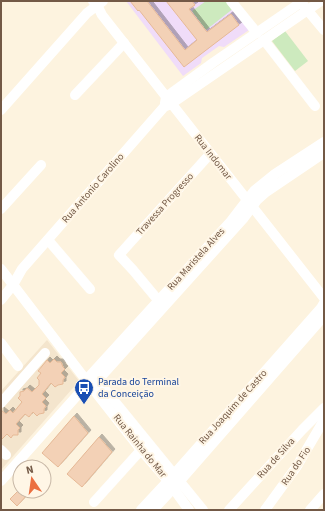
<svg xmlns="http://www.w3.org/2000/svg" width="325" height="511" font-family="'Source Sans 3',sans-serif">
  <style>
    .residential { fill: #f4e5cd }
    .education { fill: #f0dcf9 }
    .green { fill: #cdeabe }
    .building { fill: #f3d1b6; stroke: #e6b996; filter: url(#shadow) }
    .lines { fill: none; stroke-linecap: round; stroke-linejoin: round }
    .minor { stroke: #fff; stroke-width: 10 }
    .labels { text-anchor: middle; dominant-baseline: central; stroke-width: 4; stroke-linejoin: round; paint-order: stroke }
    .street-label { font-size: 10px; fill: #735946; stroke: #fff6e6 }
    .transit-label { font-size: 10px; fill: #164399; stroke: #fff6e6; text-anchor: start }
  </style>
  <defs>
    <filter id="shadow"><feDropShadow dx="3" dy="-3" stdDeviation="0" flood-color="#0004"/></filter>
  </defs>
  <rect width="100%" height="100%" fill="#fdf3df"/>
  <path class="residential" d="M47,340L79,381L1,470V391Z"/>
  <path class="education" d="M126,1H231L252,28L224,47L219,46L202,58L201,63L183,76Z"/>
  <g class="green">
    <path d="M206,1H229L234,8L206,30L192,11Z"/>
    <path d="M285,31L308,61L295,71L272,41Z"/>
  </g>
  <g class="building">
    <path d="M130,1H147L185,50L197,40L166,1H192L195,5L189,9L207,32L231,14L239,25L184,67L139,10L138,11Z"/>
    <path d="M54,359L57,362H61L63,367L65,369L61,373L65,377L63,380V384L58,385L55,387L51,383L42,394L46,398L42,402L46,406L44,409V413L39,414L37,416L33,412L29,417L25,414L16,424L20,428L18,430V435H13L11,438L7,434L1,440V410L6,414L10,410L13,413L22,402L18,398L20,396V392L24,391L27,388L32,392L39,385V380L37,378L41,373L38,371L47,360L50,363Z"/>
    <path d="M74,416L88,433L58,467L42,453Z"/>
    <path d="M99,437L112,452L82,487L67,474Z"/>
    <path d="M18,491H25L28,494L17,506L10,499Z"/>
  </g>
  <g class="lines">
    <g class="minor">
      <path d="M93,1L97,5L102,15L324,298"/>
      <path d="M231,1L257,33"/>
      <path d="M304,6L324,30"/>
      <path d="M264,40L315,106"/>
      <path d="M75,95L124,43"/>
      <path d="M165,103L166,97L214,62L303,1"/>
      <path d="M1,110L87,13L103,1"/>
      <path d="M1,209L41,165"/>
      <path d="M48,240L90,289"/>
      <path d="M1,269L86,380L141,450L168,481L189,510"/>
      <path d="M1,300L13,285L22,269L164,107L171,104L321,1"/>
      <path d="M158,300L133,270L119,255L210,154"/>
      <path d="M1,343L18,366"/>
      <path d="M93,375L203,510"/>
      <path d="M82,390L92,386L98,380L243,219L257,200L266,192L324,153"/>
      <path d="M1,403L45,353"/>
      <path d="M1,450L6,455"/>
      <path d="M1,481L82,390L86,380L231,221L254,191L275,174L324,142"/>
      <path d="M94,502L141,450"/>
      <path d="M141,510L168,481L321,308L324,303"/>
      <path d="M153,510L179,482L324,316"/>
      <path d="M229,510L302,430L324,408"/>
      <path d="M265,510L297,466L324,420"/>
      <path d="M310,510L324,494"/>
    </g>
  </g>
  <defs>
    <symbol id="bus-pin" viewBox="-11 -11 22 30"><path d="M0 17L-7.5 6A9.5 9.5 0 1 1 7.5 6Z" fill="#1a4fb4" stroke="#fff6e6"/><path d="M-5-6H5V4H4V6H2V4H-2V6H-4V4H-5ZM-3.5-4V0h7V-4ZM-3.5 1.2v1.5H-2V1.2ZM2 1.2v1.5H3.5V1.2Z" fill="#fff"/></symbol>
  </defs>
  <g fill-rule="evenodd">
    <use href="#bus-pin" x="73" y="377" width="22" height="30"/>
  </g>
  <g class="labels">
    <g class="street-label">
      <text transform="translate(213 157) rotate(52)">Rua Indomar</text>
      <text transform="translate(93 188) rotate(-49)">Rua Antonio Carolino</text>
      <text transform="translate(165 204) rotate(-48)">Travessa Progresso</text>
      <text transform="translate(196 259) rotate(-48)">Rua Maristela Alves</text>
      <text transform="translate(233 407) rotate(-48)">Rua Joaquim de Castro</text>
      <text transform="translate(140 446) rotate(51)">Rua Rainha do Mar</text>
      <text transform="translate(276 458) rotate(-48)">Rua de Silva</text>
      <text transform="translate(296 466) rotate(-56)">Rua do Fio</text>
    </g>
    <g class="transit-label">
      <text x="98" y="382">Parada do Terminal<tspan x="98" dy="12">da Conceição</tspan></text>
    </g>
  </g>
  <rect width="325" height="511" fill="none" stroke="#735946" stroke-width="4"/>
  <g transform="translate(32 479) rotate(347)"><circle r="19" fill="#fff6e6" stroke="#c7b7a6"/>
  <path d="M0-3L7 15L0 10L-7 15Z" fill="#eb6f40"/>
  <text y="-6" font-size="11" font-weight="bold" text-anchor="middle" fill="#735946">N</text>
  </g>
</svg>
